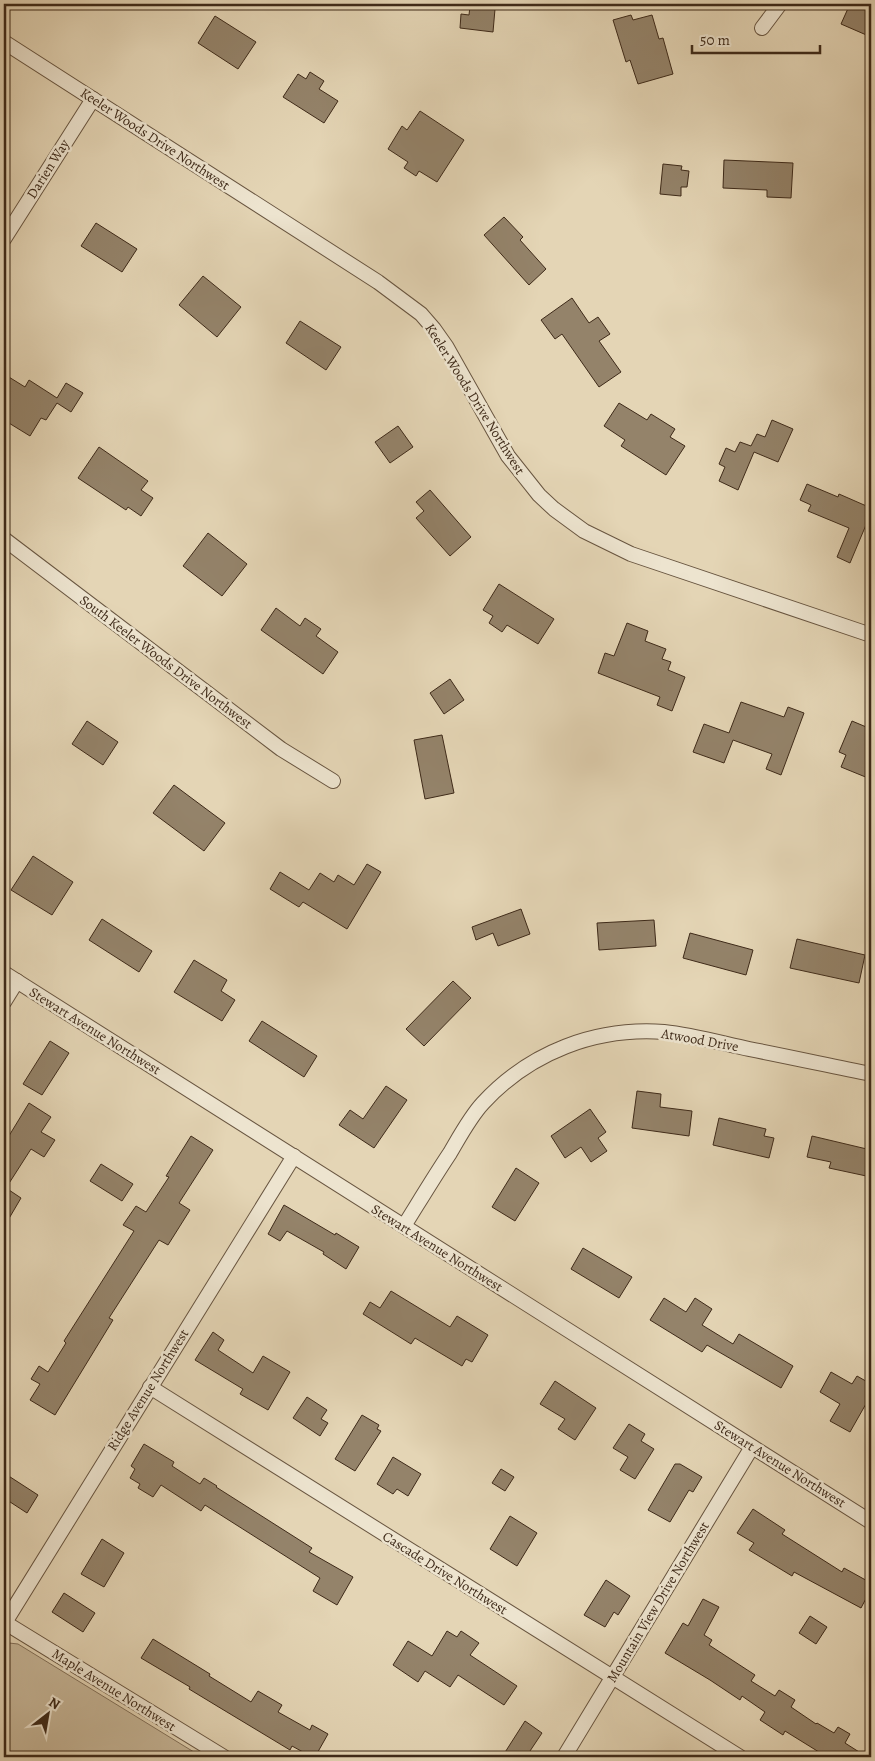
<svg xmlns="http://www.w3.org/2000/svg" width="875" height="1761" font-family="Alegreya,serif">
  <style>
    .green { fill: #c8b89a; stroke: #83715a }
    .building { fill: #94836a; stroke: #3e2a19 }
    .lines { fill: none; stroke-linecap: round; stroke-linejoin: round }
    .street-casing { stroke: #685540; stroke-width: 16 }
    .street { stroke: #ede4cf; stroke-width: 14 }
    .labels { text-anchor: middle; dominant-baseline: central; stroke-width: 5; stroke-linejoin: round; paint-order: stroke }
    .street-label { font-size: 14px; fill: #3e2a19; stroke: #ede4cf }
  </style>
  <rect width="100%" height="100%" fill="#e4d5b5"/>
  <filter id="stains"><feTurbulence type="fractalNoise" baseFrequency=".004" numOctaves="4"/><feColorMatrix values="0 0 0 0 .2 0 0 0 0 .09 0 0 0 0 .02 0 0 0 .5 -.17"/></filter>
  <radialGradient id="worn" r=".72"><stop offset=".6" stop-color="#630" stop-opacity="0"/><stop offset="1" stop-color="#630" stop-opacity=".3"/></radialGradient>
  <path class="green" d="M9,1643L18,1644L202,1757H4V1647Z"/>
  <g class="building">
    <path d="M850,4H871V37L841,24Z"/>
    <path d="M470,6L495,9L493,32L460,28L461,14L469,15Z"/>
    <path d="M631,15L633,20L652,15L659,39L663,38L673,74L638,84L630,60L626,62L613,20Z"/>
    <path d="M215,16L256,42L238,69L198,43Z"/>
    <path d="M310,72L324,81L319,89L338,101L324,123L283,97L298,74L306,79Z"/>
    <path d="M420,111L464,140L437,182L419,171L416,176L404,168L408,162L388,149L402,126L407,130Z"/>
    <path d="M724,160L793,163L791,198L767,197V190L723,188Z"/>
    <path d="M663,164L682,166L681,170L689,171L687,187H681V196L660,194Z"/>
    <path d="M504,217L523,237L520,240L546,269L529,285L484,235Z"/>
    <path d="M96,223L137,249L122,272L81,246Z"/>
    <path d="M203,276L241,307L217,337L179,305Z"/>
    <path d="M572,298L589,323L598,317L610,334L599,341L621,372L599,387L562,334L555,339L541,320Z"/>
    <path d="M300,321L341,347L326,370L286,343Z"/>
    <path d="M4,374L25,387L29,380L57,398L66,383L83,393L71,412L57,403L46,420L41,418L30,436L4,420Z"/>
    <path d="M619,403L647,420L651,414L675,429L670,437L685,446L666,475L621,446L625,440L604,426Z"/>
    <path d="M772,420L793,429L778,462L754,452L738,490L719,481L725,467L719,464L726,448L735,452L740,442L751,446L757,434L765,437Z"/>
    <path d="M398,426L413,447L390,463L375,442Z"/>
    <path d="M99,447L148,481L141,490L153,498L141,516L128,507L126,510L78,478Z"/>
    <path d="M807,484L838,497L839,494L871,508V513L850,563L837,557L849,528L808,511L811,505L800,500Z"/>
    <path d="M430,490L471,537L450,556L416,518L424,511L416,502Z"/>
    <path d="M208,533L247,564L222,596L183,566Z"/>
    <path d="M499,584L554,619L538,644L507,625L502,632L489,623L493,616L483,610Z"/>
    <path d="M276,608L300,626L305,618L321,629L316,636L338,652L323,674L261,630Z"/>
    <path d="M627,623L648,631L645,641L666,649L662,659L671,662L668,670L685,677L672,711L657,705L660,697L598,673L605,653L614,656Z"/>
    <path d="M450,679L464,700L444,714L430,693Z"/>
    <path d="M741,702L784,717L788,707L804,713L781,775L766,769L772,754L733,740L724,763L693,752L704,724L729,733Z"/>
    <path d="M87,721L118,742L103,765L72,744Z"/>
    <path d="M852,721L871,729V770L868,778L841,767L846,755L839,752Z"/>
    <path d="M442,735L454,793L425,799L414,740Z"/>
    <path d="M174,785L225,823L204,851L153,813Z"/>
    <path d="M33,856L73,882L52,915L11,890Z"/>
    <path d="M367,864L381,872L347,929L303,902L299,907L270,889L280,872L309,890L320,873L334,882L338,875L354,885Z"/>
    <path d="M521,909L530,934L498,946L493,933L476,940L472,927Z"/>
    <path d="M102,919L152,951L139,972L89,940Z"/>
    <path d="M654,920L656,946L599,950L597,923Z"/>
    <path d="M690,933L753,950L746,975L683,958Z"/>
    <path d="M797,939L865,955L859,983L790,968Z"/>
    <path d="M194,960L227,980L221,991L235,1000L222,1021L174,992Z"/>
    <path d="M453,981L471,998L424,1046L406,1029Z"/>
    <path d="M262,1021L317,1056L304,1077L249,1041Z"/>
    <path d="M50,1041L69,1053L42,1095L23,1084Z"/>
    <path d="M386,1086L407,1100L374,1148L339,1125L350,1110L363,1119Z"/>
    <path d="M637,1091L661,1094L660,1107L692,1111L689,1136L632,1128Z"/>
    <path d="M29,1103L51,1117L41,1132L55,1140L44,1157L31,1149L6,1188L21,1198L4,1227V1144Z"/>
    <path d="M590,1109L606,1132L598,1138L607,1151L591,1162L581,1147L565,1158L551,1136Z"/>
    <path d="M719,1118L766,1129L764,1136L774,1138L769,1158L713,1145Z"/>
    <path d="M191,1136L213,1150L179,1203L190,1210L168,1245L159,1240L109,1318L113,1320L55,1415L30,1400L40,1384L31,1379L39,1366L48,1372L66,1343L64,1341L134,1231L123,1225L136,1206L146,1212L169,1177L166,1176Z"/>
    <path d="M812,1136L871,1150V1177L829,1168L831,1162L807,1157Z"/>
    <path d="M101,1164L133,1184L122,1201L90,1181Z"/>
    <path d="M516,1168L539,1183L515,1221L492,1207Z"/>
    <path d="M284,1205L335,1235L336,1233L359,1247L346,1269L323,1254L324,1252L287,1231L280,1241L268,1234Z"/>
    <path d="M583,1248L632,1277L619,1298L571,1269Z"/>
    <path d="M391,1291L450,1327L457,1316L488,1335L472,1362L466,1359L462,1366L415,1338L411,1344L363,1314L370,1302L380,1308Z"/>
    <path d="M664,1298L686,1312L695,1298L712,1309L702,1325L733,1344L739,1334L793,1366L781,1388L707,1345L702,1352L650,1320Z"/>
    <path d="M213,1332L224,1340L218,1350L253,1373L263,1356L290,1372L268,1410L240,1394L243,1389L195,1360Z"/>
    <path d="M831,1372L852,1384L857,1376L871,1384V1395L850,1432L830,1421L840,1404L820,1392Z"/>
    <path d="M555,1381L596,1408L575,1440L558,1429L565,1419L540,1404Z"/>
    <path d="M307,1397L327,1410L321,1419L328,1423L320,1436L293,1418Z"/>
    <path d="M362,1415L379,1425L377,1429L381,1431L355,1471L335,1459Z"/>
    <path d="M629,1424L645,1434L641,1441L654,1449L635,1479L620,1470L628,1457L613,1448Z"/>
    <path d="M144,1444L174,1462L172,1466L200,1484L204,1478L217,1486L216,1487L312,1548L309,1552L353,1577L337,1605L313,1591L320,1578L205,1505L201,1511L161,1485L153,1497L138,1488L140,1484L130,1478L135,1469L131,1466Z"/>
    <path d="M393,1457L421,1474L408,1496L397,1489L393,1494L377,1484Z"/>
    <path d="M675,1464H680L702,1477L693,1492L689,1490L670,1522L648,1510Z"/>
    <path d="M501,1469L514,1477L505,1491L492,1483Z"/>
    <path d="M4,1473L38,1495L27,1513L4,1498Z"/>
    <path d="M753,1509L785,1530L782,1534L842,1572L844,1568L871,1583V1589L861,1608L794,1572L792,1576L749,1550L754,1543L737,1533Z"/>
    <path d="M510,1516L537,1533L517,1566L490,1549Z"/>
    <path d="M102,1539L124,1553L104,1587L81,1574Z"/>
    <path d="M606,1580L630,1596L618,1615L614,1612L605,1627L584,1615Z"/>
    <path d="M64,1593L95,1613L83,1632L52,1612Z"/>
    <path d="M703,1599L719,1607L704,1635L712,1640L709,1645L755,1675L751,1681L775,1696L779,1690L795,1700L791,1707L816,1724L817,1723L834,1733L838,1727L850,1734L845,1743L867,1757H827L785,1731L783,1735L760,1720L765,1712L742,1696L740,1700L710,1680L665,1653L683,1623L688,1626Z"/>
    <path d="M810,1616L827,1627L816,1644L799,1633Z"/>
    <path d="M447,1631L457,1637L461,1631L479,1643L470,1655L517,1686L504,1705L458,1675L450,1687L425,1671L418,1682L393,1665L408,1641L432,1656Z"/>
    <path d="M153,1639L210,1674L209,1676L243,1697L251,1702L258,1691L282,1705L278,1712L310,1730L312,1725L328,1734L315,1757H312L292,1746L290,1750L217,1706L189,1689L190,1687L141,1658Z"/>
    <path d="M525,1721L542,1733L526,1757H502Z"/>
  </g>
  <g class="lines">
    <defs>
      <g id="street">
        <path d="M762,28L780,4"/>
        <path d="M4,42L378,282L421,314L434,329L446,346L508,456L539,495L554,509L584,531L631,554L871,635"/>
        <path d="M4,239L93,99"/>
        <path d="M4,539L281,749L333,781"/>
        <path d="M4,973L871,1522"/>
        <path d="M4,1002L17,981"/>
        <path d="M404,1226C419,1202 434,1177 450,1153C460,1136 470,1117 483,1103C530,1052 596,1027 664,1032C692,1035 721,1043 749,1049C790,1057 831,1066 871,1074"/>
        <path d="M150,1387L740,1757"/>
        <path d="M4,1622L224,1757"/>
        <path d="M4,1624L294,1156"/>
        <path d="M564,1757L752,1447"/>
      </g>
    </defs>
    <use href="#street" class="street-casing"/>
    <use href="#street" class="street"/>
  </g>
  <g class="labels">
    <g class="street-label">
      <text transform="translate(155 139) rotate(33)">Keeler Woods Drive Northwest</text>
      <text transform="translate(48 169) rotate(-58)">Darien Way</text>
      <text transform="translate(475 399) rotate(58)">Keeler Woods Drive Northwest</text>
      <text transform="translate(166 662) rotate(37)">South Keeler Woods Drive Northwest</text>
      <text transform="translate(95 1031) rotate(32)">Stewart Avenue Northwest</text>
      <text transform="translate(700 1040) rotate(10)">Atwood Drive</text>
      <text transform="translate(437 1248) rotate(32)">Stewart Avenue Northwest</text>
      <text transform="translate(148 1390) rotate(-58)">Ridge Avenue Northwest</text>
      <text transform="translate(780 1464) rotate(32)">Stewart Avenue Northwest</text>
      <text transform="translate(445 1573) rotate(32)">Cascade Drive Northwest</text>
      <text transform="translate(658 1602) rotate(-59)">Mountain View Drive Northwest</text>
      <text transform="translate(114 1690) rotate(32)">Maple Avenue Northwest</text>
    </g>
  </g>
  <rect width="875" height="1761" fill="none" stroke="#e4d5b5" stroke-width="20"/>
  <rect x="5" y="5" width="865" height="1751" fill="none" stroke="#3e2a19" stroke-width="2.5"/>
  <rect x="10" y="10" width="855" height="1741" fill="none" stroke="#3e2a19"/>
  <g transform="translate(48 1714) rotate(31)" stroke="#ede4cf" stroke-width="4" paint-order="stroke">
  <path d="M0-4L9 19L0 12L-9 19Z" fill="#3e2a19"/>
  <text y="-8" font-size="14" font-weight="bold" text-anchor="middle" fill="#3e2a19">N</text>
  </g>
  <path d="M692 45v8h128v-8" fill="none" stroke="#3e2a19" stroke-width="2.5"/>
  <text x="700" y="45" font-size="15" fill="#3e2a19" stroke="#ede4cf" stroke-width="4" paint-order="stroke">50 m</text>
  <rect width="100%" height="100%" filter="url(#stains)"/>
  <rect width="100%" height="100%" fill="url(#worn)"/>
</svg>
